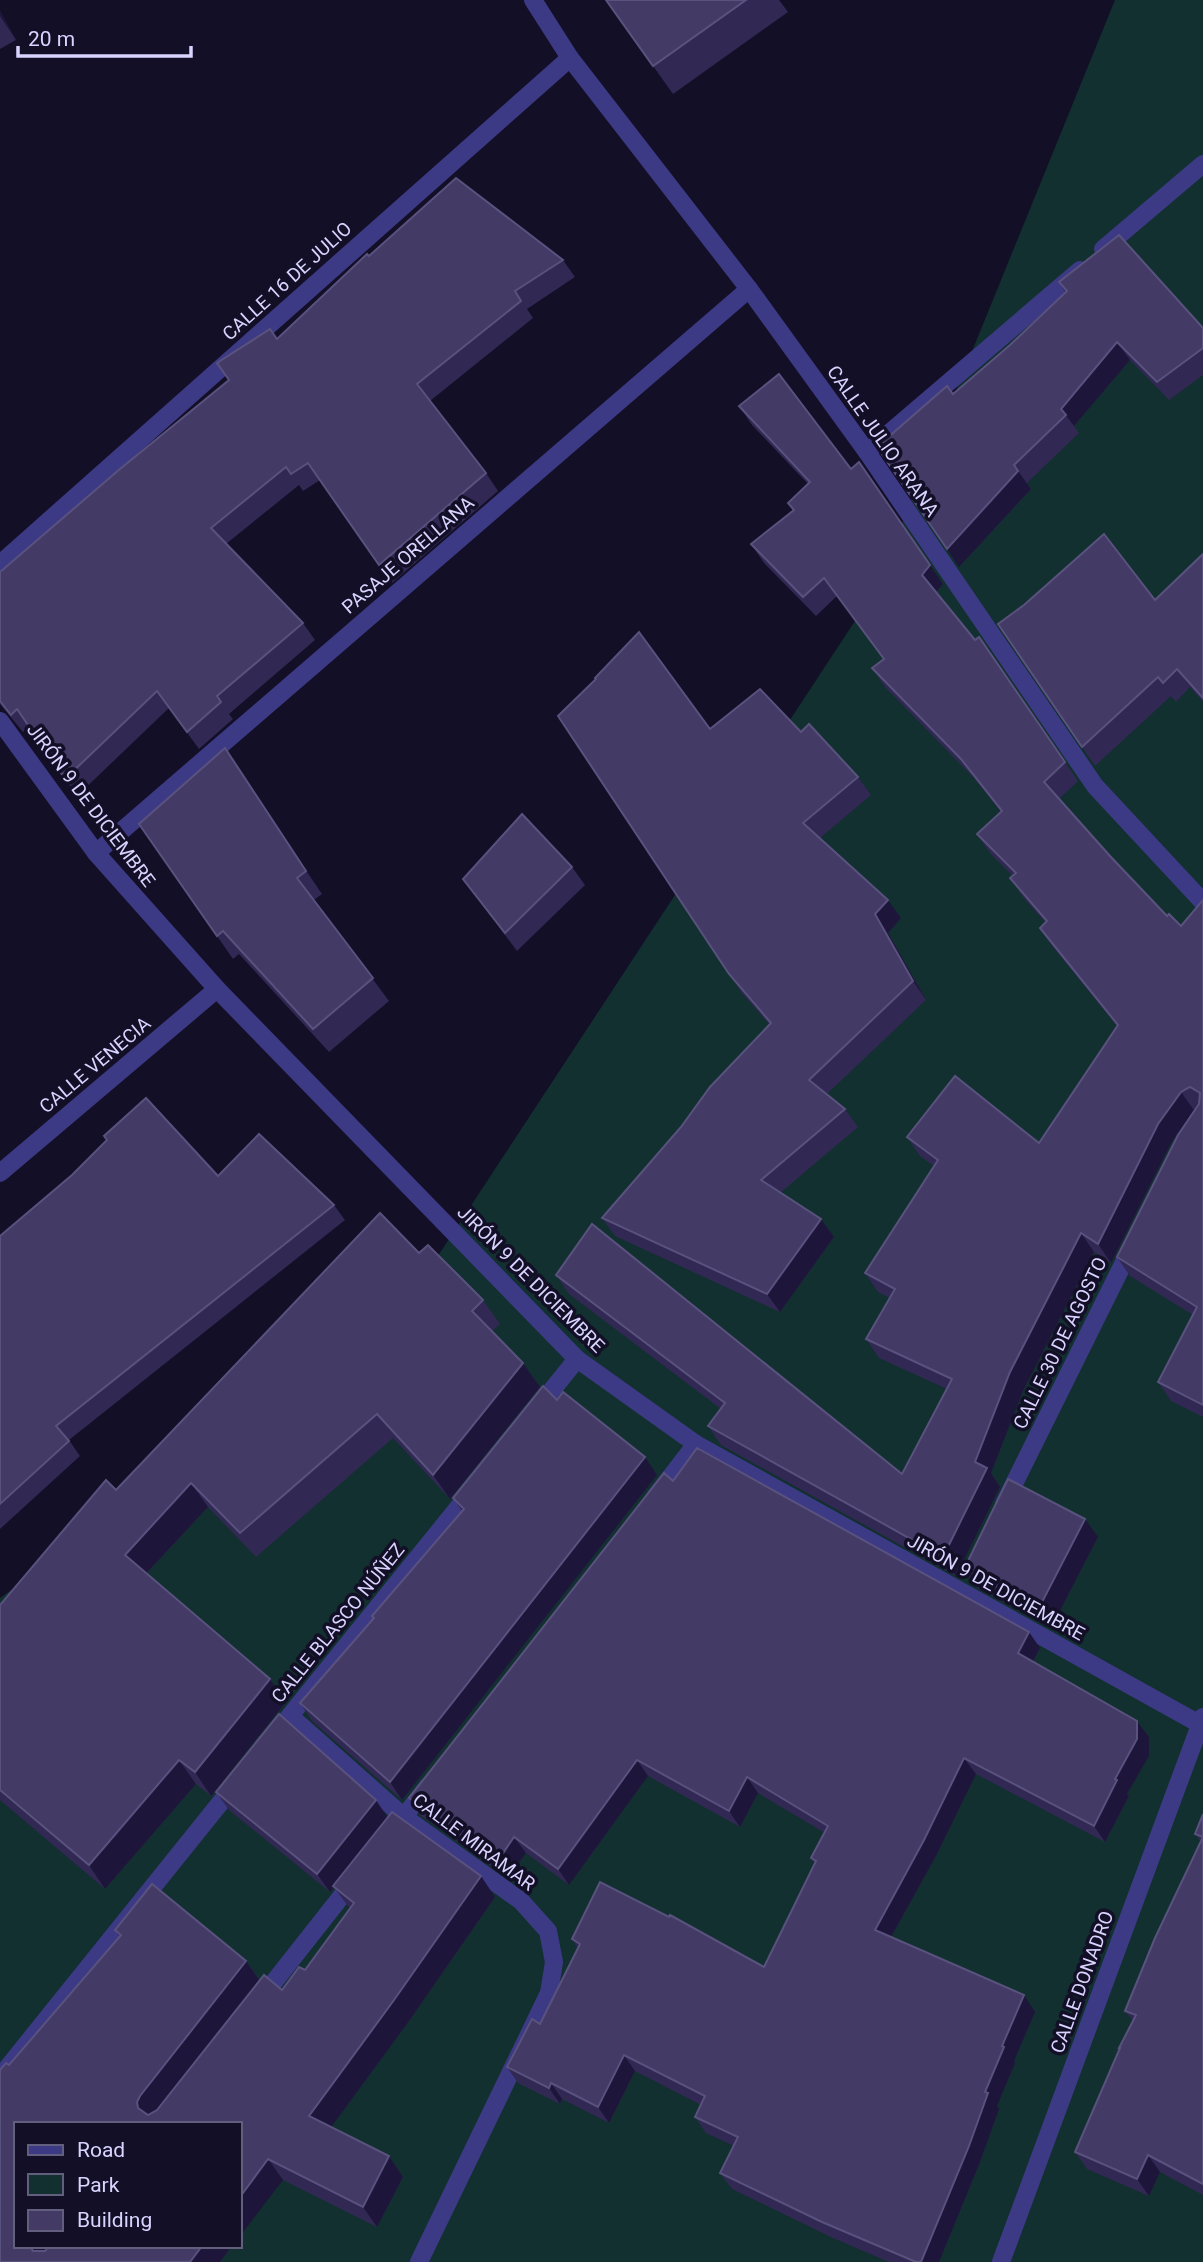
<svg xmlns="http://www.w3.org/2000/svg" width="1203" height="2262" font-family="Roboto,sans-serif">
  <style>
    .green { fill: #12302f; fill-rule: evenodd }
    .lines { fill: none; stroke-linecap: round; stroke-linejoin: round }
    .minor { stroke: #3d3a85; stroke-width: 18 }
    .wall { fill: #312854 }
    .shaded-wall { fill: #1d163a }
    .building { fill: #433a66; stroke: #5a527e; stroke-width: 2 }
    .labels { text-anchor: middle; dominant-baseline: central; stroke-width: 7; stroke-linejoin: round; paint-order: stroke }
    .street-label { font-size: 19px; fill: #d9d4ff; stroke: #130f26 }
  </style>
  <rect width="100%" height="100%" fill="#130f26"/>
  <path class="green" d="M1115,0H1203V2262H0V1598L405,1306L874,592ZM16,2124H240V2246H16Z"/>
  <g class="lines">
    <g class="minor">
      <path d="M533,0L570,58L749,289L867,452L1095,786L1203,902"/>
      <path d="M1103,249L1203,164"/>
      <path d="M867,452L1080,270"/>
      <path d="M0,564L570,58"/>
      <path d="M0,721L96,853L217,989L577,1359L696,1444L1203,1726"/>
      <path d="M96,853L749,289"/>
      <path d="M0,1173L217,989"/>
      <path d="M535,1411L577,1359"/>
      <path d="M655,1497L696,1444"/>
      <path d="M1004,1504L1133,1244"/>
      <path d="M290,1716L404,1817L521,1901L548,1931L554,1962L549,1993L419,2262"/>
      <path d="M272,1738L474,1488"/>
      <path d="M387,1838L428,1786"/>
      <path d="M259,2001L355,1879"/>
      <path d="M0,2077L237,1782"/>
      <path d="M1001,2262L1203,1717"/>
    </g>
  </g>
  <g class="wall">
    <path d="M606,0H779L788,12L673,94Z"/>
    <path d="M0,11L16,40L0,49Z"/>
    <path d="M369,256L563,260L575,277L527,309L533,318L430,401L486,473L498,491L392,583L320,480L303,491L299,485L226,544L303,623L315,640L229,714L233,719L199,749L169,708L77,796L29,727L23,732L0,704V572L278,339Z"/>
    <path d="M1059,282L1203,328V375L1169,400L1130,360L1074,426L1079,433L1027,483L1031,489L959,567L953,394L1010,345L1065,292Z"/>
    <path d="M739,406L851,469L943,584L936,592L975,640L979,637L1078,781L1059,799L1110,856L1167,916L1181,926L1203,900V1417L1171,1401L1158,1382L1193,1315L1130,1276L1117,1257L1196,1109L1194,1110L1171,1143L1111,1263L1094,1252L1023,1391L991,1473L1000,1487L956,1576L721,1445L708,1426L721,1409L569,1294L556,1275L902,1474L947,1389L879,1358L866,1339L890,1298L878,1292L865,1273L934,1166L920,1156L907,1137L1039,1143L1117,1026L1053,947L1040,928L1045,922L1023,897L1010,878L1013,876L990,853L977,834L1001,812L974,778L885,687L872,668L884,659L837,596L816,616L764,563L751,544L793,510L788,503L808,484L752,425Z"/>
    <path d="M1203,554V702L1190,687L1176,702L1171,696L1095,766L998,624L1155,600Z"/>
    <path d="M710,729L858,777L871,795L820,838L901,918L888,933L926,1000L827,1094L845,1109L858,1127L780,1193L834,1237L780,1312L615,1236L602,1218L770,1025L742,993L729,974Z"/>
    <path d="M241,771L322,894L314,900L389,1001L329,1052L239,954L233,959L139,824Z"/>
    <path d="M572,867L585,885L517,951L463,879Z"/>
    <path d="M104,1136L218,1176L334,1205L345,1220L69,1440L80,1456L0,1529V1236L72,1175L107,1140Z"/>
    <path d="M419,1253L483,1300L500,1324L492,1331L523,1363L540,1387L450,1499L393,1438L256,1557L208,1507L146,1574L270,1679L286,1702L211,1796L196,1784L105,1889L0,1800V1605L116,1490Z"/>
    <path d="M557,1400L657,1475L402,1800L312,1721L300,1703L374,1618L462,1511L453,1498Z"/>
    <path d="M673,1481L1040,1648L1033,1662L1137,1721L1149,1737V1756L1127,1794L1129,1796L1105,1842L976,1774L936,1856L891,1937L1035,2012L1014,2061L1015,2063L997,2106L999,2109L980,2162L939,2262H889L833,2238L732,2189L720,2173L734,2146L706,2133L695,2117L701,2105L635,2071L609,2123L562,2099L560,2104L518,2083L507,2067L540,2024L578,1948L572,1939L764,1967L815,1864L811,1858L825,1833L758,1793L740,1827L648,1776L569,1885L526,1853L508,1878L420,1815L409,1798Z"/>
    <path d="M1098,1537L1051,1628L976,1587L964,1569Z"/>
    <path d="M216,1792L387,1817L495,1897L409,2021L331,2127L389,2156L403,2177L377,2227L283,2180L16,2124V2246H232L220,2262H0L9,2065L119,1936L115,1930L246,1961L260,1980L282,1990L305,1970L350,1909L334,1887L330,1892L229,1810Z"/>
    <path d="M1203,1814V2195L1160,2172L1149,2196L1087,2169L1075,2152L1120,2049L1119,2048L1133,2021L1125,2011L1201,1842L1195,1834Z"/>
  </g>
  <g class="shaded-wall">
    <path d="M0,11L16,40L0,16Z"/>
    <path d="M1117,342L1130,360L1074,426L1061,409Z"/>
    <path d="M859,462L943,584L935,593L922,575Z"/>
    <path d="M1018,471L1031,489L959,567L947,549Z"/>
    <path d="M225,748L241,771L322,894L306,871Z"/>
    <path d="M888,900L901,918L888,933L926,1000L913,981L875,914Z"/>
    <path d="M1181,1092L1194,1110L1171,1143L1111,1263L1098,1244L1158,1124Z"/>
    <path d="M821,1219L834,1237L780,1312L767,1294Z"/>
    <path d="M1081,1233L1094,1252L1023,1391L991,1473L1000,1487L956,1576L943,1557L975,1462L1010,1372Z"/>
    <path d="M523,1363L540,1387L450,1499L433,1475Z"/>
    <path d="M645,1457L657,1475L402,1800L390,1782Z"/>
    <path d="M191,1483L208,1507L141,1579L125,1555Z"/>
    <path d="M1085,1519L1098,1537L1051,1628L1038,1610Z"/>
    <path d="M1029,1632L1040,1648L1029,1669L1018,1653Z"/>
    <path d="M270,1679L286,1702L211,1796L195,1772Z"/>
    <path d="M1137,1721L1149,1737V1756L1127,1794L1129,1796L1105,1842L1094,1826L1115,1779Z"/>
    <path d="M964,1758L976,1774L936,1856L886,1946L875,1930Z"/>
    <path d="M179,1760L196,1784L105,1889L89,1865Z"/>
    <path d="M637,1760L648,1776L569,1885L558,1869Z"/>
    <path d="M747,1777L758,1793L740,1827L729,1811Z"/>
    <path d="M376,1800L388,1818L330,1892L317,1874Z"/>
    <path d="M514,1837L526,1853L508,1878L497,1862Z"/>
    <path d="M481,1876L495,1897L409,2021L324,2137L309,2116Z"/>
    <path d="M246,1961L260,1981L152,2124L138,2108L137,2102L140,2096Z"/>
    <path d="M1024,1995L1035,2012L1014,2061L1015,2063L997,2106L999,2109L980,2162L939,2262H921L1002,2046Z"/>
    <path d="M624,2055L635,2071L609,2123L598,2107Z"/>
    <path d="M551,2083L562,2099L560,2104L549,2088Z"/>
    <path d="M1148,2155L1160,2172L1149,2196L1137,2179Z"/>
    <path d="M389,2156L403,2177L377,2227L363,2207Z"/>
    <path d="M268,2159L283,2180L240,2236V2197Z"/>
    <path d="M30,2246H52L44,2262Z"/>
    <path d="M202,2246H232L220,2262H190Z"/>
  </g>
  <g class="building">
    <path d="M606,0H746L653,66Z"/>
    <path d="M456,178L563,260L515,291L521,301L417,384L486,473L379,565L308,463L291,474L286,467L211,528L303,623L217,696L221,702L187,732L157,691L65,779L17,709L11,715L0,701V572L120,469L229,380L217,363L270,329L277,339L367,254L369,256Z"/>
    <path d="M1119,235L1203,328V348L1157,382L1117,342L1061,409L1066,415L1014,465L1018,471L947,549L877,447L947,386L953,394L1010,345L1067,291L1059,282Z"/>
    <path d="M779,374L851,469L859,462L930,565L922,575L975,640L979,637L1065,762L1044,782L1110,856L1167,916L1169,914L1181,926L1203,900V1405L1158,1382L1197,1307L1117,1257L1178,1135L1199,1104L1200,1093L1190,1087L1181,1092L1158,1124L1098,1244L1081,1233L1010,1372L975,1462L987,1468L943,1557L708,1426L725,1403L556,1275L592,1224L902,1474L952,1379L866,1339L895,1289L865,1273L938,1160L907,1137L955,1076L1039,1143L1118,1025L1040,928L1047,921L1010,878L1016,873L977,834L1002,811L961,759L872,668L884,659L824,578L803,597L751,544L794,510L788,503L810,482L739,406Z"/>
    <path d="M1104,534L1155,600L1203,554V698L1177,669L1163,683L1158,677L1082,747L998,624L1024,605Z"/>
    <path d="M639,632L710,729L760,689L801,732L809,724L858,777L803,823L888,900L875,914L913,981L809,1080L845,1109L761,1180L821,1219L767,1294L602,1218L681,1127L710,1087L771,1023L729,974L558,716L596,679L595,678Z"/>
    <path d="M225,748L306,871L297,878L373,978L313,1029L223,931L217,936L139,824Z"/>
    <path d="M522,814L572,867L505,933L463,879Z"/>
    <path d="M146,1098L218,1176L259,1134L334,1205L56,1426L69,1441L0,1504V1236L72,1175L107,1140L104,1136Z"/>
    <path d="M380,1213L419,1253L428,1245L483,1300L472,1311L523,1363L433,1475L377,1414L240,1533L191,1483L125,1555L270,1679L195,1772L179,1760L89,1865L0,1790V1605L106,1480L116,1490Z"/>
    <path d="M543,1386L557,1400L563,1392L645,1457L390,1782L300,1703L374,1618L372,1616L464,1509L453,1498Z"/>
    <path d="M697,1448L1029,1632L1018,1653L1137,1721V1739L1115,1779L1117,1780L1094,1826L964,1758L924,1840L875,1930L1024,1995L1002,2046L1004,2047L985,2092L988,2093L969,2146L921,2262H916L822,2222L720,2173L738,2137L695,2117L705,2096L624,2055L598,2107L551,2083L549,2088L507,2067L532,2019L540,2024L580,1944L572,1939L600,1882L669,1917L670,1915L764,1967L816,1861L811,1858L828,1826L747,1777L729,1811L637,1760L558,1869L514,1837L497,1862L409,1798L664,1473L673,1481Z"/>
    <path d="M1008,1479L1085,1519L1038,1610L964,1569Z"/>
    <path d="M279,1714L376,1800L317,1874L216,1792Z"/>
    <path d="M392,1812L481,1876L394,2000L309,2116L389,2156L363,2207L268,2159L240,2197V2124H16V2246H30L33,2251H45L49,2246H202L190,2262H0V2070L6,2063L9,2065L121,1935L115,1930L152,1884L246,1961L140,2096L137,2102L138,2108L148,2115L157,2110L264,1975L282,1990L299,1967L305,1970L354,1903L333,1886Z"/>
    <path d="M1203,1814V2184L1148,2155L1137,2179L1075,2152L1120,2048H1119L1136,2015L1125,2011L1155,1938L1203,1837L1195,1834Z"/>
  </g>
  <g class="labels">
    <g class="street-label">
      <text transform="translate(287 281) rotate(-42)">CALLE 16 DE JULIO</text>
      <text transform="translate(883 441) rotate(55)">CALLE JULIO ARANA</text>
      <text transform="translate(408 555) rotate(-41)">PASAJE ORELLANA</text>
      <text transform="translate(91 805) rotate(53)">JIRÓN 9 DE DICIEMBRE</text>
      <text transform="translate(95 1065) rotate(-40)">CALLE VENECIA</text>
      <text transform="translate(531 1279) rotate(45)">JIRÓN 9 DE DICIEMBRE</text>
      <text transform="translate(1060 1343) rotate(-64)">CALLE 30 DE AGOSTO</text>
      <text transform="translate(996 1587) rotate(29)">JIRÓN 9 DE DICIEMBRE</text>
      <text transform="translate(338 1623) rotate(-51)">CALLE BLASCO NÚÑEZ</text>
      <text transform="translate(474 1842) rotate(37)">CALLE MIRAMAR</text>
      <text transform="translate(1082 1982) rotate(-70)">CALLE DONADRO</text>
    </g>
  </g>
  <rect x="14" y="2122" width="228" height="126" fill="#130f26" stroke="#625e7d" stroke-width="2"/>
  <rect x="28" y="2145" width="35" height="10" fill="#3d3a85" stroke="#625e7d" stroke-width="2"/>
  <text x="77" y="2157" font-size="21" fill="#d9d4ff">Road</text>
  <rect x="28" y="2174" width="35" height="21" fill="#12302f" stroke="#625e7d" stroke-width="2"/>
  <text x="77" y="2192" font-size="21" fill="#d9d4ff">Park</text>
  <rect x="28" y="2210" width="35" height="21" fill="#433a66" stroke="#625e7d" stroke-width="2"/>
  <text x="77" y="2227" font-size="21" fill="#d9d4ff">Building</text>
  <path d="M18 46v10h173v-10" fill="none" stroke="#d9d4ff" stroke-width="3.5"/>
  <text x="28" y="46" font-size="21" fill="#d9d4ff" stroke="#130f26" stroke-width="5" paint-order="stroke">20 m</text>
</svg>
